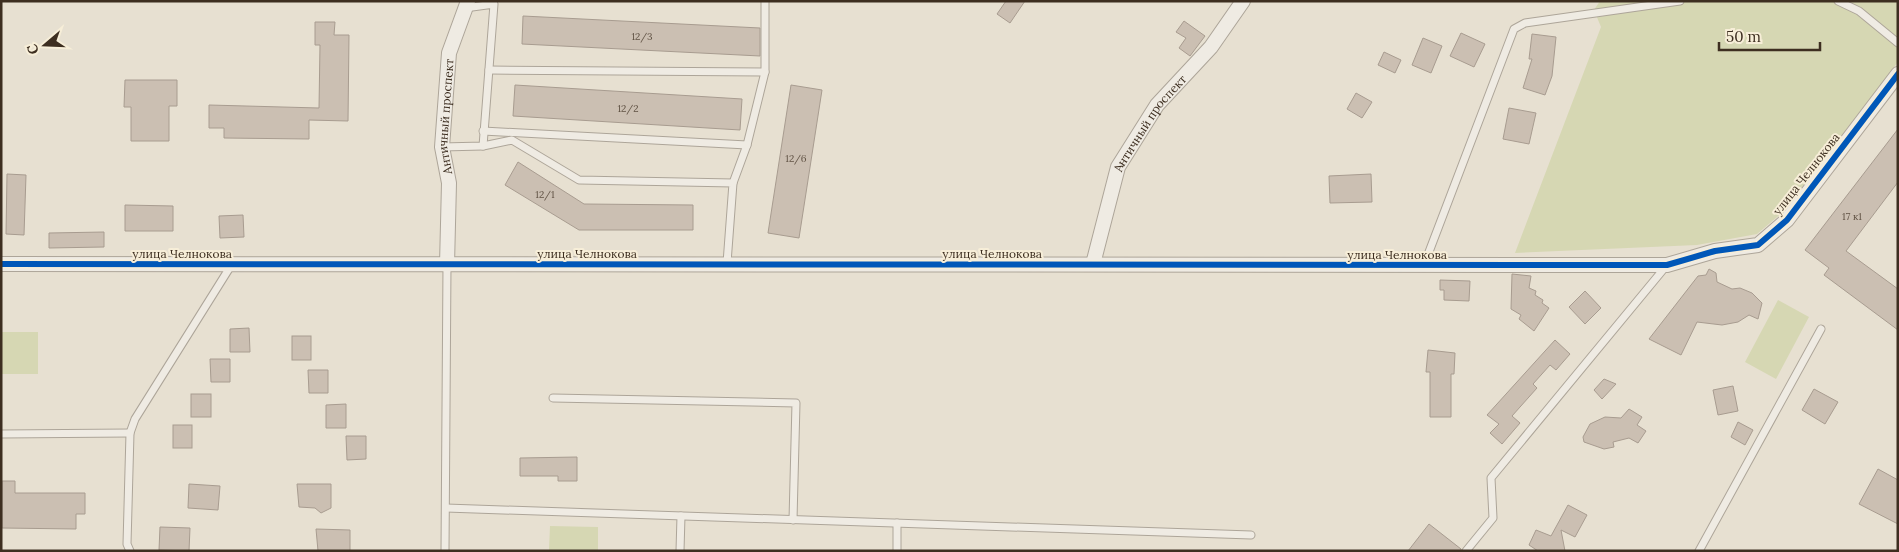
<svg xmlns="http://www.w3.org/2000/svg" width="1899" height="552" font-family="Lora,serif">
  <style>
    .green { fill: #d6d7b3 }
    .building { fill: #cbbfb2; stroke: #a89c90 }
    .lines { fill: none; stroke-linecap: round; stroke-linejoin: round }
    .service-casing { stroke: #ada599; stroke-width: 9 }
    .minor-casing { stroke: #ada599; stroke-width: 16 }
    .service { stroke: #efebe3; stroke-width: 7 }
    .minor { stroke: #efebe3; stroke-width: 14 }
    .cycleway-casing { stroke: #f7eed8; stroke-width: 9 }
    .cycleway { stroke: #0057b8; stroke-width: 6 }
    .labels { text-anchor: middle; dominant-baseline: central; stroke-width: 4; stroke-linejoin: round; paint-order: stroke }
    .number-label { font-size: 10px; fill: #605244 }
    .street-label { font-size: 12px; fill: #3d2e20; stroke: #f7eed8 }
  </style>
  <rect width="100%" height="100%" fill="#e7e0d1"/>
  <g class="green">
    <path d="M1600,1H1898V62L1783,212L1757,234L1697,245L1515,253L1601,27L1594,10Z"/>
    <path d="M1778,300L1809,317L1776,379L1745,362Z"/>
    <rect x="1" y="332" width="37" height="42"/>
    <path d="M550,526L598,527V551L549,550Z"/>
  </g>
  <g class="building">
    <path d="M1006,1H1025L1010,23L997,14Z"/>
    <path d="M523,16L760,28V56L522,44Z"/>
    <path d="M1184,21L1205,36L1190,56L1179,48L1186,38L1176,32Z"/>
    <path d="M315,22H335L334,35H349L348,121L309,120V139L224,138V128H209V105L319,108L320,45H315Z"/>
    <path d="M1461,33L1485,44L1474,67L1450,56Z"/>
    <path d="M1532,34L1556,37L1552,76L1545,95L1523,88L1532,59H1529Z"/>
    <path d="M1423,38L1442,46L1431,73L1412,65Z"/>
    <path d="M1384,52L1401,60L1395,73L1378,65Z"/>
    <path d="M125,80H177V106H169V141H131V107H124Z"/>
    <path d="M515,85L742,99L740,130L513,116Z"/>
    <path d="M791,85L822,90L799,238L768,233Z"/>
    <path d="M1356,93L1372,102L1362,118L1347,109Z"/>
    <path d="M1509,108L1536,113L1529,144L1503,139Z"/>
    <path d="M1898,129V182L1846,251L1898,289V330L1824,275L1829,268L1805,250Z"/>
    <path d="M518,162L584,204L693,205V230H579L505,185Z"/>
    <path d="M7,174L26,175L24,235L6,234Z"/>
    <path d="M1371,174L1372,202L1330,203L1329,176Z"/>
    <path d="M125,205L173,206V231H125Z"/>
    <path d="M243,215L244,237L220,238L219,216Z"/>
    <path d="M104,232V247L49,248V233Z"/>
    <path d="M1709,269L1716,273L1717,282L1732,289L1740,288L1752,293L1762,303L1758,319L1749,315L1738,322L1722,325L1697,322L1681,355L1649,339L1698,276L1706,275Z"/>
    <path d="M1512,274L1531,276L1529,288L1536,291L1535,295L1543,300L1542,303L1549,308L1534,331L1519,319L1521,315L1511,309Z"/>
    <path d="M1440,280L1470,281L1469,301L1444,300V290H1440Z"/>
    <path d="M1585,291L1601,308L1585,324L1569,307Z"/>
    <path d="M249,328L250,352H230V329Z"/>
    <rect x="292" y="336" width="19" height="24"/>
    <path d="M1555,340L1570,354L1556,370L1550,365L1533,384L1537,388L1512,416L1520,423L1502,444L1490,433L1499,424L1487,415Z"/>
    <path d="M1428,350L1455,353L1454,374H1451V417H1430V372H1426Z"/>
    <path d="M210,359H230V382H211Z"/>
    <path d="M308,370H328V393H309Z"/>
    <path d="M1604,379L1616,384L1602,399L1594,390Z"/>
    <path d="M1733,386L1738,411L1718,415L1713,390Z"/>
    <path d="M1814,389L1838,402L1825,424L1802,410Z"/>
    <rect x="191" y="394" width="20" height="23"/>
    <path d="M346,404V428H326V405Z"/>
    <path d="M1629,409L1642,417L1637,425L1646,431L1638,443L1629,438L1613,442L1614,447L1604,449L1584,442L1583,437L1590,424L1605,417L1621,418Z"/>
    <path d="M1738,422L1753,430L1745,445L1731,437Z"/>
    <rect x="173" y="425" width="19" height="23"/>
    <path d="M346,436H366V459L347,460Z"/>
    <path d="M577,457V481H558V476H520V458Z"/>
    <path d="M1878,469L1898,480V524L1859,504Z"/>
    <path d="M2,481H15V493H85V514H76V529L2,528Z"/>
    <path d="M189,484L220,486L218,510L188,508Z"/>
    <path d="M297,484H331V508L321,513L315,508L299,507Z"/>
    <path d="M1568,505L1587,515L1575,537L1561,530L1565,551H1538L1529,545L1536,530L1551,536Z"/>
    <path d="M1429,524L1461,549V551H1408Z"/>
    <path d="M160,527L190,528L189,551L159,550Z"/>
    <path d="M316,529L350,530V551H318Z"/>
  </g>
  <g class="lines">
    <defs>
      <g id="service">
        <path d="M1838,1L1859,11L1898,43"/>
        <path d="M465,8L494,4L483,146"/>
        <path d="M489,70L765,72L747,145L733,183"/>
        <path d="M765,72V1"/>
        <path d="M483,131L747,145"/>
        <path d="M442,147L483,146L512,140L579,180L733,183L727,263"/>
        <path d="M1424,265L1514,29L1525,23L1680,1"/>
        <path d="M553,398L796,403L793,520"/>
        <path d="M1,434L130,433"/>
        <path d="M446,508L1251,535"/>
        <path d="M130,551L127,544L130,433L135,419L232,264"/>
        <path d="M445,551L447,265"/>
        <path d="M680,551L681,516"/>
        <path d="M897,551V523"/>
        <path d="M1466,551L1493,518L1491,478L1667,265"/>
        <path d="M1699,551L1821,329"/>
      </g>
      <g id="minor">
        <path d="M1,264L1667,265L1715,251L1758,245L1787,220L1898,74"/>
        <path id="s1" d="M1093,264L1118,167L1157,105L1211,47L1243,1"/>
        <path id="s2" d="M447,265L449,183L442,147L449,53L468,1"/>
      </g>
    </defs>
    <use href="#service" class="service-casing"/>
    <use href="#minor" class="minor-casing"/>
    <use href="#service" class="service"/>
    <use href="#minor" class="minor"/>
    <defs>
      <path id="cycleway" d="M1,264L1667,265L1715,251L1758,245L1787,220L1898,74"/>
    </defs>
    <use href="#cycleway" class="cycleway-casing"/>
    <use href="#cycleway" class="cycleway"/>
  </g>
  <g class="labels">
    <g class="number-label">
      <text x="642" y="36">12/3</text>
      <text x="628" y="108">12/2</text>
      <text x="796" y="158">12/6</text>
      <text x="545" y="194">12/1</text>
      <text x="1852" y="216">17 к1</text>
    </g>
    <g class="street-label">
      <text stroke="none"><textPath href="#s2" startOffset="149">Античный проспект</textPath></text>
      <text stroke="none"><textPath href="#s1" startOffset="154">Античный проспект</textPath></text>
      <text transform="translate(1806 174) rotate(-52)">улица Челнокова</text>
      <text x="182" y="253">улица Челнокова</text>
      <text x="587" y="253">улица Челнокова</text>
      <text x="992" y="253">улица Челнокова</text>
      <text x="1397" y="254">улица Челнокова</text>
    </g>
  </g>
  <rect width="1899" height="552" fill="none" stroke="#3d2e20" stroke-width="5"/>
  <g transform="translate(45 45) rotate(251)" stroke="#f7eed8" stroke-width="4" paint-order="stroke">
  <path d="M0-4L9 19L0 12L-9 19Z" fill="#3d2e20"/>
  <text y="-8" font-size="14" font-weight="bold" text-anchor="middle" fill="#3d2e20">С</text>
  </g>
  <path d="M1719 42v8h101v-8" fill="none" stroke="#3d2e20" stroke-width="2.5"/>
  <text x="1726" y="42" font-size="15" fill="#3d2e20" stroke="#f7eed8" stroke-width="4" paint-order="stroke">50 m</text>
</svg>
